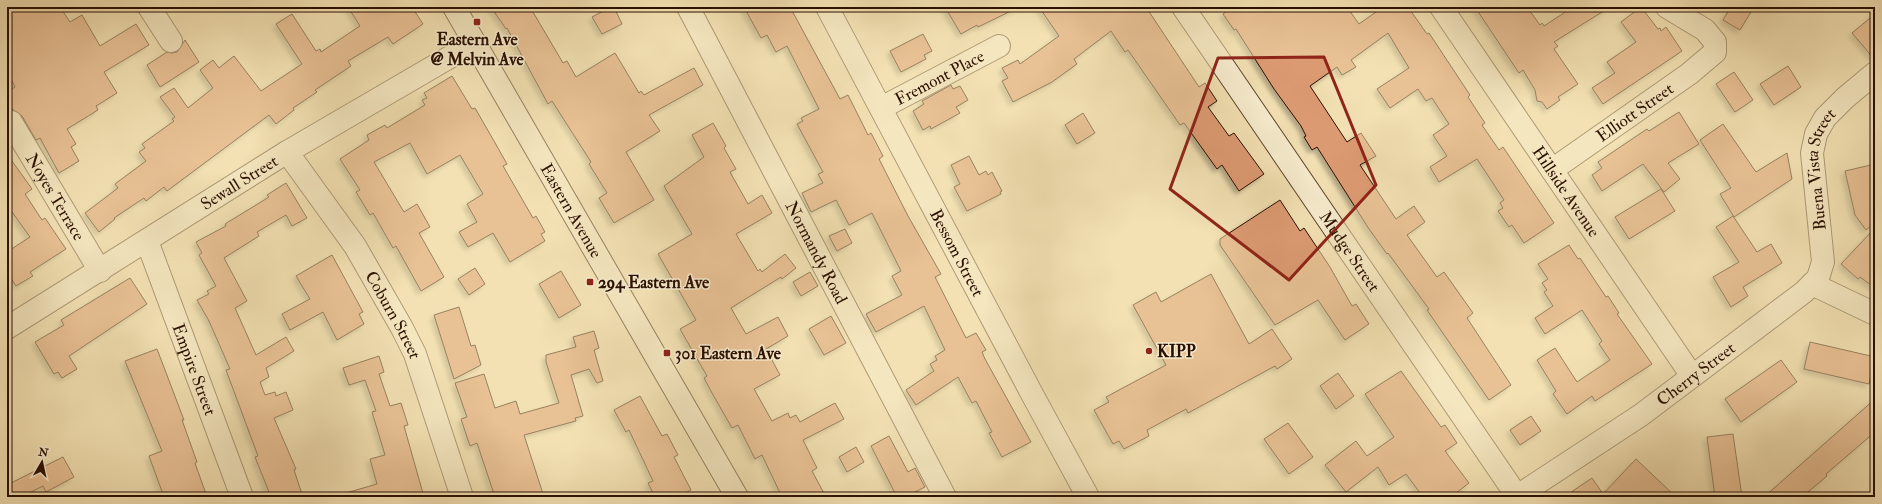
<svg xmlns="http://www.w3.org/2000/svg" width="1882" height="504" font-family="'IM FELL Double Pica',serif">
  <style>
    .building { fill: #dc9a72; stroke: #2a0f00; filter: url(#shadow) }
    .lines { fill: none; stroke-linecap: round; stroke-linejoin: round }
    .street-casing { stroke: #5c442d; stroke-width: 24 }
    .secondary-casing { stroke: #2a0f00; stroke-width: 24 }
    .street { stroke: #f7ecce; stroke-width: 22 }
    .secondary { stroke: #f7ecce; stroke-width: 22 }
    .marked { fill: none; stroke: #8f2418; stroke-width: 3; stroke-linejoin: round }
    .poi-dot { fill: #8f2418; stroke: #f7ecce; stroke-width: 1.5 }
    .labels { text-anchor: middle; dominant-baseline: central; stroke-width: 3; stroke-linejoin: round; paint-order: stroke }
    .poi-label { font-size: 17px; font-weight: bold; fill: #2a0f00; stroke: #f7ecce; text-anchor: start }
    .street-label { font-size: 17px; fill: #2a0f00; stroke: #f7ecce }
  </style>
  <defs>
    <filter id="shadow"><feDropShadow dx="-3.5" dy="3.5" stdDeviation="2" flood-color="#0004"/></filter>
  </defs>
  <rect width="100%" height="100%" fill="#f3e1b3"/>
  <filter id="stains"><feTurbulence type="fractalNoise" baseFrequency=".005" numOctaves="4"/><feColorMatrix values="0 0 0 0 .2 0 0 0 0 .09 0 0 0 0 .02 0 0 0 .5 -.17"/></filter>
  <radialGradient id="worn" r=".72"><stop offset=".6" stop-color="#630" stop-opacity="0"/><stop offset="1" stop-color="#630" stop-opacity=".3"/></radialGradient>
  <g class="building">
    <path d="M7,7H60L70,22L82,15L100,46L136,24L149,45L104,72L117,93L96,106L98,110L67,129L76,144L71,147L79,161L59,173L40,138L36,140L22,116L13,110L7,101V92L15,87L7,71Z"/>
    <path d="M348,7H412L423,24L393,44L388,37L348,61L351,66L315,90L317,92L293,108L294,110L276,124L269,115L167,191L164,187L146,201L144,198L114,218L115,219L99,232L85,213L118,188L115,184L146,161L139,152L145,148L142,144L174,121L172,119L175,117L160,97L174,88L188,108L213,88L200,70L213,60L219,68L234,56L261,91L302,64L276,24L292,14L316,51L320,49L321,52L360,26Z"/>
    <path d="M491,7H530L563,63L567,61L576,77L615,53L639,93L641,91L644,95L694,68L703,85L649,115L660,131L626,152L654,200L614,223L599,198L607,193L589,164L591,162L552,101L548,104L507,28L506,29Z"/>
    <path d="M611,7H614L622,24L602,34L592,17Z"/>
    <path d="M744,7H790L840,99L848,95L868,135L871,133L883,156L879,159L908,216L941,274L935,277L966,338L976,333L986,350L982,352L985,359L1031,442L1002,457L989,433L992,432L976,401L972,403L958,377L916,405L906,390L934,371L930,364L937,360L935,356L945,350L924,306L876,332L866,314L902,295L892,276L901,271L872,213L849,225L836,200L811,212L802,193L823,183L818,174L823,172L797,124L803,121L801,118L819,109L787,46L776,52L767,35L761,38Z"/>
    <path d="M945,7H1019L978,27L977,25L961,34Z"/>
    <path d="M1039,7H1146L1199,87L1205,83L1217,101L1208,107L1229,136L1234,133L1264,174L1239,191L1222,165L1217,169L1184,123L1180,125L1128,50L1125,52L1111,31L1074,59L1077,64L1052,82L1013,102L1002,81L1008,78L1002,68L1018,60L1020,64L1059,36Z"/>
    <path d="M1233,7H1347L1359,24L1383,7H1408L1427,34L1429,33L1470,95L1468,97L1485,123L1482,125L1499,150L1503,147L1554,223L1524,243L1512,225L1509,227L1498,211L1503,208L1500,203L1504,200L1477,159L1439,182L1430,167L1447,156L1433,135L1449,124L1432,98L1426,101L1418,89L1390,108L1377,89L1409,68L1388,33L1351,60L1356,67L1342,75L1337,67L1310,86L1347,142L1361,133L1376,156L1360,165L1396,219L1414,206L1425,222L1407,235L1437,277L1444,272L1473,313L1467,318L1511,385L1489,400L1427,310L1429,309L1388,253L1387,254L1369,229L1317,147L1312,150L1304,137L1306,136L1301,126L1274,89L1236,29L1234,30L1223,14Z"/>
    <path d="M1475,7H1527L1540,25L1542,23L1544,26L1573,7H1610L1554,42L1558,46L1554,49L1578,84L1558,97L1560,100L1547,109L1542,102L1537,101L1535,90L1523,70L1519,73Z"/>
    <path d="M1641,7L1658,29L1660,28L1661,31L1666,27L1682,51L1603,104L1592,88L1615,73L1607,62L1636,42L1621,22Z"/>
    <path d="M1731,7H1754L1740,30L1723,20Z"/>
    <path d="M1875,14V60L1852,33Z"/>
    <path d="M923,34L932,51L924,55L926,59L901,72L890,51Z"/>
    <path d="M185,40L199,62L160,87L147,65L167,52L172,53L177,52Z"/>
    <path d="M1788,66L1801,87L1774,105L1760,84Z"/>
    <path d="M1734,72L1753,100L1735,112L1716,84Z"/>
    <path d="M452,76L472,109L475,108L494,141L507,164L503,166L533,218L536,216L545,232L541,234L545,241L510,262L493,233L468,247L459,232L477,222L467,204L483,194L460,155L427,174L410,143L374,162L404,212L417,204L430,227L419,233L444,277L421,291L396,246L393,248L373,213L370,215L356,192L360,190L340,159L369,140L367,135L385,125L387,128L425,105L422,100L427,98L424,93Z"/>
    <path d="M951,85L953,89L960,86L968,100L956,107L960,113L931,129L930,126L923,130L913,111L924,104L922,101Z"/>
    <path d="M1679,112L1699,144L1668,163L1680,179L1664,192L1643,164L1602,191L1592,175L1602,168L1598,162L1647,129L1649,131Z"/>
    <path d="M1083,113L1095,133L1077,144L1065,125Z"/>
    <path d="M713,123L726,146L724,148L736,169L730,172L748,204L762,195L772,213L736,234L758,271L760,269L762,272L785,254L796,268L782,279L781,277L731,308L746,334L778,317L788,336L766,349L780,375L754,389L772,421L788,413L790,418L796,415L800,422L835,403L844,419L803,440L817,468L812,471L826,497H782L762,455L755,459L738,425L732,428L712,393L704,378L707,376L680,329L696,320L658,254L692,234L664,186L704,157L692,135Z"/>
    <path d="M1723,124L1756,172L1787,153L1792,179L1734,217L1720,194L1731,188L1700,140Z"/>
    <path d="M7,154L32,189L25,194L42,220L45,218L66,249L30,272L33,276L16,286L7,272V252L30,237L7,205Z"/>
    <path d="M969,156L979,175L986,171L988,175L992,172L1002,191L1000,192L1001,194L967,211L954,187L960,184L951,165Z"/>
    <path d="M1871,165L1875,183V223L1866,230L1855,215L1845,171Z"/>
    <path d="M286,183L307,218L292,226L286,215L257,232L259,236L224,258L247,301L235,308L256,355L286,337L294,351L266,368L269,377L260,382L265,395L275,392L276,396L286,392L293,410L274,418L296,469L294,470L303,497H271L255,457L258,456L226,370L230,369L209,321L197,300L209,294L207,291L216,286L199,255L202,253L196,242L226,226L225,224L269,197L267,195Z"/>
    <path d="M1661,189L1675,211L1629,239L1615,217Z"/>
    <path d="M1280,200L1300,231L1304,228L1330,267L1352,306L1356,304L1369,324L1345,340L1318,300L1275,325L1220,245V239Z"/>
    <path d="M1733,216L1757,252L1771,244L1782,263L1743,287L1748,296L1731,307L1713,277L1739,262L1716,227Z"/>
    <path d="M1875,228V288L1860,277L1858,279L1841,264Z"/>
    <path d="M845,229L852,243L837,251L829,236Z"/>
    <path d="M1569,245L1578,259L1580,258L1606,297L1608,296L1619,313L1617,314L1652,364L1595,401L1592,396L1567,414L1553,394L1556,391L1537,360L1555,348L1577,382L1610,360L1599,344L1602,341L1582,310L1545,334L1535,318L1553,306L1544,292L1547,290L1542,283L1548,279L1538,264Z"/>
    <path d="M332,255L363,312L359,314L364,324L337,340L323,312L290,330L282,314L310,299L296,276Z"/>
    <path d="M475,268L485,284L469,295L458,279Z"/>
    <path d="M561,271L581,305L559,318L539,284Z"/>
    <path d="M810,272L818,286L801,296L793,282Z"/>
    <path d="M1211,274L1249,344L1272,329L1292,359L1277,369L1275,366L1188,413L1186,409L1147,430L1149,436L1124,449L1119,441L1113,444L1094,410L1109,402L1106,397L1166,365L1133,305L1156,292L1161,302Z"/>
    <path d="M130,278L147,304L69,356L77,369L62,378L58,372L54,374L35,342L64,325L61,320Z"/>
    <path d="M459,307L471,346L475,345L481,365L454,379L434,315Z"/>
    <path d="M831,316L846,343L824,355L809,329Z"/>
    <path d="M594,331L599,348L594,350L603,381L597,383L589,369L571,375L583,416L575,418L576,421L524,435L544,497H495L477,443L470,446L461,419L467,417L455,383L484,374L495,408L516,401L520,414L559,403L546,362V355L576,347L573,337Z"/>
    <path d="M1810,342L1875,357L1869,384L1804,369Z"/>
    <path d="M157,349L184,420H182L197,462L195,463L207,497H164L149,456L162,451L125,361Z"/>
    <path d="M379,356L384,372L379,374L390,406L401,403L408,425L404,426L424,497H347L346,493L377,484L370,459L385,455L372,412L376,411L365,380L349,385L343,368Z"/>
    <path d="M1781,360L1797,382L1741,422L1725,399Z"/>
    <path d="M1401,371L1441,427L1445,425L1457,443L1445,451L1469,483L1451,497H1423L1406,474L1389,485L1378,467L1346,492L1325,465L1356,441L1367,456L1394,437L1365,394Z"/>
    <path d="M1338,373L1354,396L1336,409L1320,386Z"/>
    <path d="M640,396L662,436L667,434L678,455L674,457L691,490L677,497H655L648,483L653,481L629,430L626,432L614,410Z"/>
    <path d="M1875,399V432L1826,474L1827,476L1802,497H1764Z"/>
    <path d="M1531,416L1541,431L1520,445L1510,430Z"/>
    <path d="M1288,423L1313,457L1289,474L1264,439Z"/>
    <path d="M1733,434L1742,497H1715L1707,437Z"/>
    <path d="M889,436L908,472L915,468L925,487L905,497H897L871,446Z"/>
    <path d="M856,447L864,462L847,472L839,457Z"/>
    <path d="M63,457L74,477L46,492L43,486L21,497H7V485Z"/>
    <path d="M1636,459L1676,497H1564L1592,478L1603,494Z"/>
  </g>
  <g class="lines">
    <defs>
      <g id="street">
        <path d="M149,7L171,41"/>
        <path id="s1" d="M688,7L945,497"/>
        <path id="s2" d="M827,7L1032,394L1088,497"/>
        <path id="s3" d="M1183,7L1517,496"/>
        <path id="s4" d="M1441,7L1692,376"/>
        <path id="s5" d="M881,108L999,46"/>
        <path id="s6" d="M11,122L100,271"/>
        <path id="s7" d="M287,152L355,246L402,328L415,354L462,497"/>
        <path id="s8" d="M1552,170L1689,74L1715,52V42L1705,30L1667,7"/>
        <path id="s9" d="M147,241L242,497"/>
        <path d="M1812,284L1875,314"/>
        <path id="s10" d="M7,328L287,152L474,43"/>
        <path id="s11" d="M1516,497L1641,415L1804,292L1818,278L1823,262L1812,153L1816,134L1825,118L1845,98L1875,73"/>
      </g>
      <g id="secondary">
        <path id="s12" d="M454,7L737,497"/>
      </g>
    </defs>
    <use href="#street" class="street-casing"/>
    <use href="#secondary" class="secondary-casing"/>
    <use href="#street" class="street"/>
    <use href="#secondary" class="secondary"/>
  </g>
  <path d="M0 0H1882V504H0ZM1324,57L1376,185L1289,280L1170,189L1218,58Z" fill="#f3e1b3" fill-opacity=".55" fill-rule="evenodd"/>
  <path class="marked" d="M1324,57L1376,185L1289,280L1170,189L1218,58Z"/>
  <g class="poi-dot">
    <rect x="473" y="18" width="8" height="8" rx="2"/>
    <rect x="586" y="278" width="8" height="8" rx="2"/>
    <circle cx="1149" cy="351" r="4"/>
    <rect x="663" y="349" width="8" height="8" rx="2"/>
  </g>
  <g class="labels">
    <g class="poi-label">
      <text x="477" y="39" text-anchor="middle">Eastern Ave<tspan x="477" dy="20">@ Melvin Ave</tspan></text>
      <text x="598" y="282">294 Eastern Ave</text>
      <text x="1157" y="351">KIPP</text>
      <text x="675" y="353">301 Eastern Ave</text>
    </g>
    <g class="street-label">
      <text stroke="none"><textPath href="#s5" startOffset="66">Fremont Place</textPath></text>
      <text stroke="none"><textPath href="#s8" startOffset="101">Elliott Street</textPath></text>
      <text stroke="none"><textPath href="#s11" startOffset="485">Buena Vista Street</textPath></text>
      <text stroke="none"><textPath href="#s10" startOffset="274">Sewall Street</textPath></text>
      <text stroke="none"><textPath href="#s4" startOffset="223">Hillside Avenue</textPath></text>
      <text stroke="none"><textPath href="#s6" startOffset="87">Noyes Terrace</textPath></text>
      <text stroke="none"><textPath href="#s12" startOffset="235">Eastern Avenue</textPath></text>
      <text stroke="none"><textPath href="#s1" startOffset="277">Normandy Road</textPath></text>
      <text stroke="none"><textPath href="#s2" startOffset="278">Bessom Street</textPath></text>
      <text stroke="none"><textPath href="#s3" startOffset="296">Mudge Street</textPath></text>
      <text stroke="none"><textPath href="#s7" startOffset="195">Coburn Street</textPath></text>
      <text stroke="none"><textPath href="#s9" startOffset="137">Empire Street</textPath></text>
      <text stroke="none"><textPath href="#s11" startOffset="218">Cherry Street</textPath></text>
    </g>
  </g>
  <rect width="1882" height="504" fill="none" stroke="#f3e1b3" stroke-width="24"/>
  <rect x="8" y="8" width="1866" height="488" fill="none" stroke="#2a0f00" stroke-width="2"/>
  <rect x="12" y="12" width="1858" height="480" fill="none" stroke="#2a0f00"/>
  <g transform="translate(42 462) rotate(9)" stroke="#f7ecce" stroke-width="3" paint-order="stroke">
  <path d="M0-3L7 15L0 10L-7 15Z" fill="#2a0f00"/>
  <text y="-6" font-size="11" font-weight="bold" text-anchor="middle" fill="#2a0f00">N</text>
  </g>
  <rect width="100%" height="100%" filter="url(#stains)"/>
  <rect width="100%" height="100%" fill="url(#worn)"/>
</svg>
